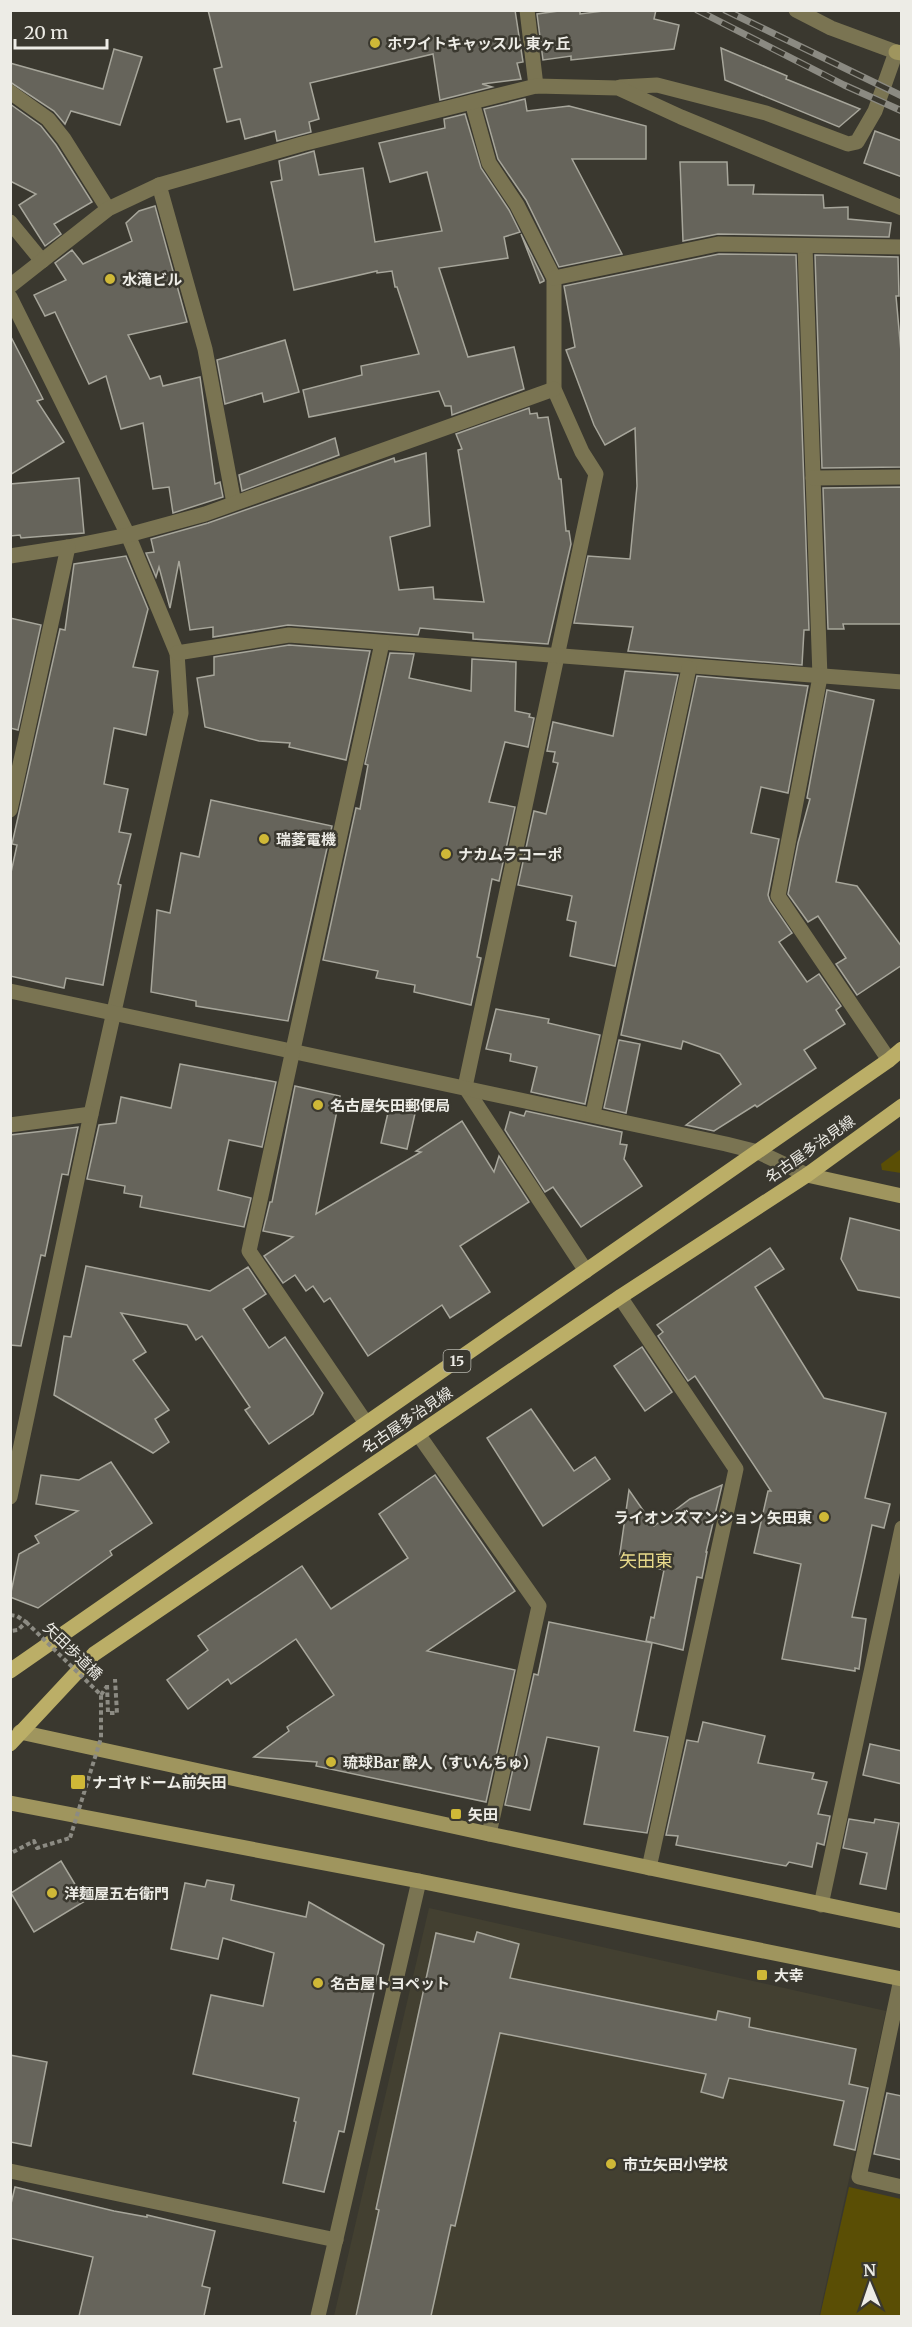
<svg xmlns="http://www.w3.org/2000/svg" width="912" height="2327" font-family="Merriweather,'Noto Sans JP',serif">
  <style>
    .built { fill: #434031 }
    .green { fill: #5a4e05 }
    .building { fill: #66645b; stroke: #a7a69b; stroke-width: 1.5 }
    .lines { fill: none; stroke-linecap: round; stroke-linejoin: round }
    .path { stroke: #8c8b83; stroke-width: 4; stroke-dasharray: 4.5 3; stroke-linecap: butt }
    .street { stroke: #7a7452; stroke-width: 15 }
    .secondary { stroke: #9f955e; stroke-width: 15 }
    .primary { stroke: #bbae67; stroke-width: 15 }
    .rail-casing { stroke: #8b8a82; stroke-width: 7 }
    .rail { stroke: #3a382f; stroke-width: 4.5; stroke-dasharray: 14; stroke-linecap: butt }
    .path-bridge { stroke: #8c8b83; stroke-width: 4; stroke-dasharray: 4.5 3; stroke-linecap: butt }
    .poi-dot { fill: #cfb837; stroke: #3a382f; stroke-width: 2 }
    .labels { text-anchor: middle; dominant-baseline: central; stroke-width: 5; stroke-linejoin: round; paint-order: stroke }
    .shield { fill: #3a382f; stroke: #b7b6af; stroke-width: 1.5 }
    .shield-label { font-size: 14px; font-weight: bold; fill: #edece6 }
    .poi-label { font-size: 15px; font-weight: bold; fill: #edece6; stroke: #3a382f; text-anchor: start }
    .street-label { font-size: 15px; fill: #edece6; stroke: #3a382f }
    .quarter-label { font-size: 18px; fill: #e7d98a; stroke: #3a382f }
  </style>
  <rect width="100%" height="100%" fill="#3a382f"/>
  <path class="built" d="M429,1908L886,2011L819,2316H334Z"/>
  <g class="green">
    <path d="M901,1149V1173L882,1170L881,1164Z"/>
    <path d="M849,2187L901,2199V2316H820Z"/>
  </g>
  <g class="building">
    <path d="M208,10H515L523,62L517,63L521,79L482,84L492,87L440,100L433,54L310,83L319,119L309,122L311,132L277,141L275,131L245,139L240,119L227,122L214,69L222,67Z"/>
    <path d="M566,10H580V14L611,10H656L654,19L679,25L674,49L571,60V56L543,60L537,14Z"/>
    <path d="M721,48L787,76L786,79L860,109L839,127L725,80Z"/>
    <path d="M114,49L142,57L120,125L71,111L65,124L54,111L10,82V63L103,89Z"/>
    <path d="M525,99L527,111L569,106L646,126V159H572L622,254L559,267L526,200L498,159L484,109Z"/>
    <path d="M10,104L41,126L56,145L92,202L54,224L61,234L45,246L19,205L36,194L10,181Z"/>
    <path d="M465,114L481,168L509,210L520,232L504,237L508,258L439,268L468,357L514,347L524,389L452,415L451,406H445L439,391L309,417L303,390L362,375L361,366L419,354L397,287H395L392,271L377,273V271L294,290L271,182L282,180L279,161L314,151L319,175L363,168L375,242L442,231L427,172L390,182L379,143L445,128L444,119Z"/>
    <path d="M875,131L902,141V177L864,163Z"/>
    <path d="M680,162H727L728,185H754L753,194L823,195L824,208L848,207V219L891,223L889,237L718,234L683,241Z"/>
    <path d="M155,206L187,322L128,335L150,379L160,376L163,386L200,377L215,484L220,482L223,497L173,513L169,487L153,489L143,423L121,429L106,376L89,384L55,312L45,316L34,295L66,280L55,263L72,250L83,264L132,241L126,223L139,211Z"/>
    <path d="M521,234L544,280V281L540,283Z"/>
    <path d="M719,254L796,255L809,630H804L802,665L628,651L633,627L574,623L588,556L630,559L637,486L635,428L605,445L594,425L566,350L575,347L564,286Z"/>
    <path d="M815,255L898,257L899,296H896L902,363L901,467L822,468Z"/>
    <path d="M10,335L43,399L37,401L64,442L10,475Z"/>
    <path d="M285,340L299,392L264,402L262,393L225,404L217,360Z"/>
    <path d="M529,408L530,414L537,413L538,418L548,417L559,479H561L566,531H569L571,544L548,644L473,639V633L420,628L418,635L288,625L213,637V627L190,630L179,561L170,608L159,567L156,577L146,553L154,552L151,539L208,523L394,458L395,462L426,453L430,526L390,537L399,590L433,587L434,599L484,602L458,450L462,449L456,434Z"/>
    <path d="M335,438L339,455L242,491L239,475Z"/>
    <path d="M79,478L84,533L21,538L20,535L10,536V484Z"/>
    <path d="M901,487V624H843L844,629H828L823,488Z"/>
    <path d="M126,556L148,609L133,667L158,671L146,735L114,728L104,784L128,789L119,832L131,834L118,884L121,885L103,985L66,978L64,988L10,976V877L17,845L12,844L60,629L65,630L74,564Z"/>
    <path d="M10,618L41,625L18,730L10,728Z"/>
    <path d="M289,645L370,651L346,760L289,747L290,743L259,741L205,727L197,678L214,675V657Z"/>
    <path d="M390,653L414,654L409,678L471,691L472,659L516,662L515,711L530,714L529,717L534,718L528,747L505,742L489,802L515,807L499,881L492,879L477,957L481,958L471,1005L414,992L415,985L376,978L378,971L323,960L356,808L360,809L368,765L365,764Z"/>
    <path d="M625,671L678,675L615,966L570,956L576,922L567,920L572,896L518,885L534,811L546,814L558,763L553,762L555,752L547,751L553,722L613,736Z"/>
    <path d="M697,676L808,686L788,793L761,787L751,833L779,839L768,895L770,901L792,933L779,942L807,982L819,974L841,1006L836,1010L845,1024L804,1050L816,1068L757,1107L755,1105L714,1131L686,1125L741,1084L720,1054L683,1041L681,1049L621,1035Z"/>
    <path d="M827,690L874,700L836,882L857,886L902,947V965L857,995L836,964L846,958L818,916L808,922L788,894L798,843L810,799L807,798Z"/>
    <path d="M211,800L332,826L288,1021L196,1006V1001L151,992L157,910L170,913L181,853L199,857Z"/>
    <path d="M496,1009L549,1019L548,1023L600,1035L585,1104L531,1092L537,1067L510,1061L511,1054L486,1049Z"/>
    <path d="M619,1040L640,1044L626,1113L604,1108Z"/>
    <path d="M180,1064L276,1082L262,1147L229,1140L218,1190L251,1198L244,1227L140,1207L142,1196L124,1193L125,1186L87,1179L99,1125L116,1123L121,1097L171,1108Z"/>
    <path d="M295,1086L340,1096L316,1214L421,1152L416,1151L462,1121L494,1172L499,1156L529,1202L460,1246L490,1292L450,1318L442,1305L368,1356L330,1298L324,1302L313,1286L306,1291L295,1275L283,1283L264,1256L293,1237L263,1231L270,1202H272Z"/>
    <path d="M390,1104L416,1109L407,1149L381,1143Z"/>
    <path d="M526,1111L622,1132L620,1144L627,1145L624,1159L642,1186L581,1227L553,1187L545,1192L505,1130L510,1112L524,1116Z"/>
    <path d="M78,1127L68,1175L62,1174L45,1256L41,1255L21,1346L10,1345V1135Z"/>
    <path d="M850,1218L902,1231V1298L858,1290L841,1259Z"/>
    <path d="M770,1248L784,1269L755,1287L824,1398L886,1413L865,1498L890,1504L884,1528L872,1525L852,1617L866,1619L859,1669L855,1668V1671L782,1659L801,1564L754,1553L768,1491H771L695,1376L688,1381L658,1336L663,1332L657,1325Z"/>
    <path d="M86,1266L210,1291L248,1267L266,1294L243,1309L269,1348L285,1337L323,1393L313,1414L269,1444L245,1410L250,1407L202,1336L196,1340L187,1325L121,1313L146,1352L133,1360L169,1410L155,1419L169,1442L153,1453L54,1395L64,1336L71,1337Z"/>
    <path d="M642,1347L672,1392L645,1411L614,1366Z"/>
    <path d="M531,1409L574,1471L595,1457L610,1479L543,1526L487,1438Z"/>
    <path d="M111,1462L152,1523L110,1551L112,1555L38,1608L10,1597L19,1554L39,1543L35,1536L78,1511L36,1504L41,1475L79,1480Z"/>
    <path d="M435,1475L515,1591L427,1651L515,1670L486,1802L316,1766L317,1762L254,1757L289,1731L287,1727L334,1695L296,1639L231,1684L228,1679L188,1709L167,1680L208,1650L198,1636L302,1566L331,1609L408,1558L379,1514Z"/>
    <path d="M722,1485L706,1552H707L702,1578L697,1577L683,1650L646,1641L651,1617L654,1618L664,1570L619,1560L629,1490L654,1526L690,1499Z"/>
    <path d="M549,1622L652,1643L634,1731L668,1737L647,1833L584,1824L599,1747L547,1737L530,1810L505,1805L534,1674L538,1675Z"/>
    <path d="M703,1722L765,1736L758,1763L814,1773L812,1779L827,1782L818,1814L830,1816L824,1845L817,1843L812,1867L789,1862L786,1866L676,1845L678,1836L666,1835L687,1740L698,1742Z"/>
    <path d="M870,1744L902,1751V1784L863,1775Z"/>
    <path d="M849,1819L874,1823L875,1819L899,1823L886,1889L860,1884L867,1853L843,1848Z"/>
    <path d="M61,1861L85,1901L34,1932L11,1893Z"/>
    <path d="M207,1880L234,1885L231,1900L306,1917L309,1902L384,1945L344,2132L339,2131L324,2192L283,2183L296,2122L294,2121L299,2098L193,2074L211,1995L263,2006L274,1953L223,1938L218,1959L171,1949L185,1883L205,1887Z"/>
    <path d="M477,1932L519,1944L510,1978L716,2020L718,2011L750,2018L749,2027L856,2049L849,2084L868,2088L855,2150L834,2145L844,2101L729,2078L723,2098L701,2092L706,2074L500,2033L455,2226L451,2225L431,2316H356L379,2210L376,2209L436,1933L474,1942Z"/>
    <path d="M10,2055L47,2062L31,2146L10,2142Z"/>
    <path d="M887,2093L902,2096V2160L874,2154Z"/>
    <path d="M15,2187L114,2211L147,2217V2215L215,2231L202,2286L210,2288L204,2316H79L93,2257L10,2238V2208Z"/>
  </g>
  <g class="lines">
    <g class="path">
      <path d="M10,1615L17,1616L26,1622L18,1630L10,1631"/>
      <path d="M107,1685L108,1713H117L115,1679"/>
      <path d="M101,1695L107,1686"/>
      <path d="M13,1852L34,1841L37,1848L70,1838"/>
    </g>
    <g class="street">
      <path d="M527,10L536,86"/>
      <path d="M620,87L657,85L766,113L848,144L857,142L875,111L896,52L831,28L796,10"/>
      <path d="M10,92L48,119L64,139L108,209"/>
      <path d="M472,102L489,163L517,205L554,278V389L582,452L596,474L465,1087L586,1271"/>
      <path d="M159,185L205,349L234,503"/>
      <path d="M10,222L42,261"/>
      <path d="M805,246L820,677L778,896L889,1060"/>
      <path d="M554,278L718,244L902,247"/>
      <path d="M10,286L108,209L159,185L302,144L536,86L618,88L681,117L902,208"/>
      <path d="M10,297L128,535L177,653L181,713L91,1114L10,1497"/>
      <path d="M813,478L902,477"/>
      <path d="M10,556L68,547L128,535L205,514L554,389"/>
      <path d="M177,653L289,635L902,682"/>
      <path d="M10,810L68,547"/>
      <path d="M10,991L726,1144L758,1152L807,1175"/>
      <path d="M593,1114L689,668"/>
      <path d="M10,1125L91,1114"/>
      <path d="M620,1297L736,1469L649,1868"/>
      <path d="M366,1423L249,1251L382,643"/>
      <path d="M418,1434L539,1606L489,1834"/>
      <path d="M821,1905L902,1528"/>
      <path d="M901,1979L859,2177L902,2187"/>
      <path d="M10,2171L336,2240"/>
      <path d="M318,2316L419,1881"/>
    </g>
    <g class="secondary">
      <path d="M896,52L902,53"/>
      <path d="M807,1175L902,1196"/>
      <path d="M20,1732L489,1834L902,1921"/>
      <path d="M10,1803L419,1881L902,1979"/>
    </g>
    <g class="primary">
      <path d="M10,1671L889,1060L902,1049"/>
      <path d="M10,1744L94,1654L620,1297L807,1175L902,1106"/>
    </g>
    <defs>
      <g id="rail">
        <path d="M697,10L844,85L902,111"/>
        <path d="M725,10L902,96"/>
      </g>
    </defs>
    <use href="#rail" class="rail-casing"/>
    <use href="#rail" class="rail"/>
    <path class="path-bridge" d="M26,1622L101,1695V1738L70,1838"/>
  </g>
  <g class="poi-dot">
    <circle cx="375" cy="43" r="6"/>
    <circle cx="110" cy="279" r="6"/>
    <circle cx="264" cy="839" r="6"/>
    <circle cx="446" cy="854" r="6"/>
    <circle cx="318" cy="1105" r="6"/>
    <circle cx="824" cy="1517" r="6"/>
    <circle cx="331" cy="1762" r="6"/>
    <rect x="70" y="1774" width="16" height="16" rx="3"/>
    <rect x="450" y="1808" width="12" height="12" rx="3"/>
    <circle cx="52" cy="1893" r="6"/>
    <rect x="756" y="1969" width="12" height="12" rx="3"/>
    <circle cx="318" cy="1983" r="6"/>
    <circle cx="611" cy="2164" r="6"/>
  </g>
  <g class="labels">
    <rect class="shield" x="443.5" y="1350" width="27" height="22" rx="4.5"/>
    <g class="shield-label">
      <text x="457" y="1361">15</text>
    </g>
    <g class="poi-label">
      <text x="387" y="43">ホワイトキャッスル 東ヶ丘</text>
      <text x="122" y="279">水滝ビル</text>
      <text x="276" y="839">瑞菱電機</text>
      <text x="458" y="854">ナカムラコーポ</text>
      <text x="330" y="1105">名古屋矢田郵便局</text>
      <text x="812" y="1517" text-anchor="end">ライオンズマンション 矢田東</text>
      <text x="343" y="1762">琉球Bar 酔人（すいんちゅ）</text>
      <text x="92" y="1782">ナゴヤドーム前矢田</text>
      <text x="468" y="1814">矢田</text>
      <text x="64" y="1893">洋麺屋五右衛門</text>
      <text x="774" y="1975">大幸</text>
      <text x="330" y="1983">名古屋トヨペット</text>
      <text x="623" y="2164">市立矢田小学校</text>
    </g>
    <g class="street-label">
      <text transform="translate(810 1149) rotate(-35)">名古屋多治見線</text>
      <text transform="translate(407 1420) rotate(-34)">名古屋多治見線</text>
      <text transform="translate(73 1651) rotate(44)">矢田歩道橋</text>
    </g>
    <g class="quarter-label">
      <text x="646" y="1560">矢田東</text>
    </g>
  </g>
  <rect width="912" height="2327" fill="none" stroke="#edece6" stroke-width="24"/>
  <g transform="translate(870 2285) rotate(358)" stroke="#3a382f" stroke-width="4.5" paint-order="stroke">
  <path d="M0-4.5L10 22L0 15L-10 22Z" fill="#edece6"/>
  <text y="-9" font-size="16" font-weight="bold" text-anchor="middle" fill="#edece6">N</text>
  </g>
  <path d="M15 39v9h92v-9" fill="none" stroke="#edece6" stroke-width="3"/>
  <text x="24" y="39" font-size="18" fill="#edece6" stroke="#3a382f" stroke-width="4.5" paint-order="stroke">20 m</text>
</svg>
